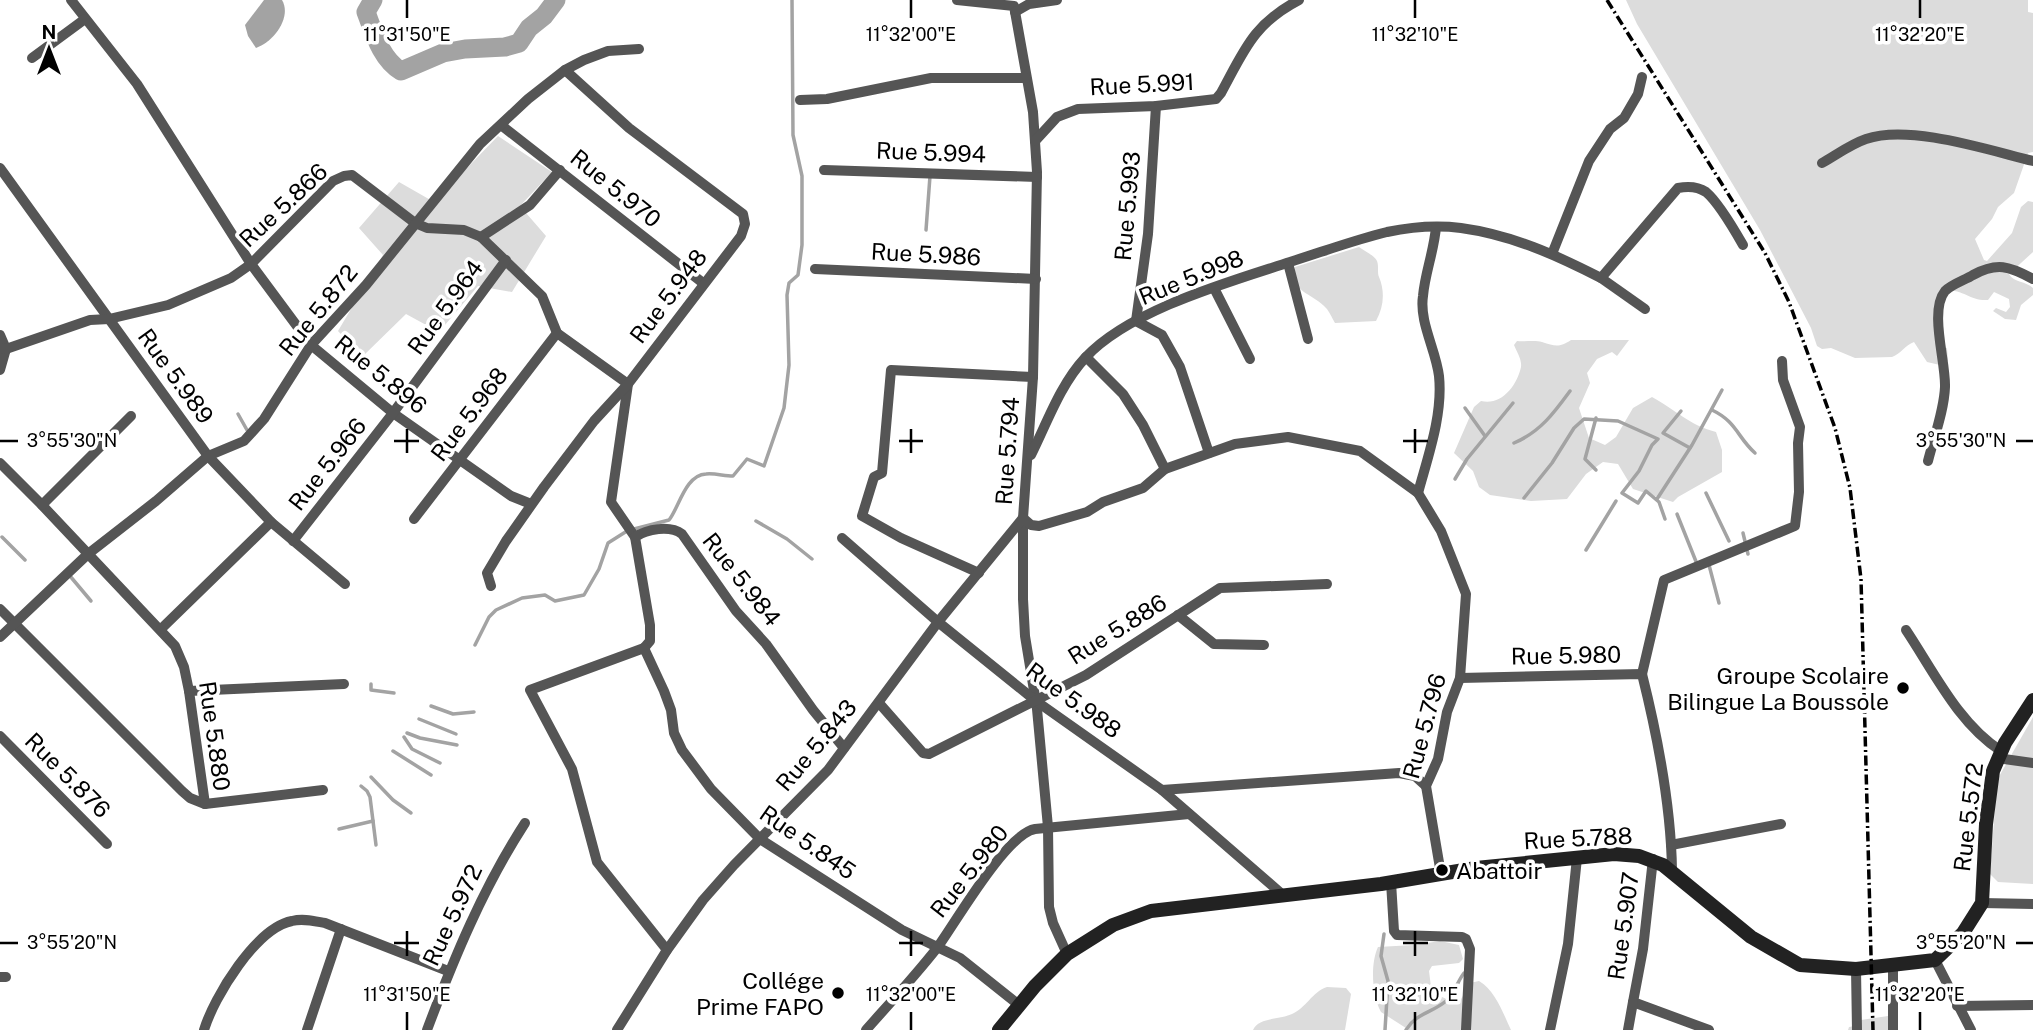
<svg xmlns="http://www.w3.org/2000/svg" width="2033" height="1030" font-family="'Public Sans',sans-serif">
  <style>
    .green { fill: #dcdcdc }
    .water { fill: #a3a3a3 }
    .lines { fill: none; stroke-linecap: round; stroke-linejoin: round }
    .stream { stroke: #a3a3a3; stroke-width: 3.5 }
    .river { stroke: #a3a3a3; stroke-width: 19 }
    .street { stroke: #555; stroke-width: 10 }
    .secondary { stroke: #222; stroke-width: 14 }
    .rail { stroke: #000; stroke-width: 3.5; stroke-dasharray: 10 3.5 2 3.5; stroke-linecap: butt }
    .ticks { fill: none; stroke: #000; stroke-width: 2.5 }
    .poi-dot { fill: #000; stroke: #fff; stroke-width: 2.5 }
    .labels { text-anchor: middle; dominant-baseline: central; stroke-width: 7; stroke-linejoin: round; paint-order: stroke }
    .street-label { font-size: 23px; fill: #000; stroke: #fff }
    .poi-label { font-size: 23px; fill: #000; stroke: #fff; text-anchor: end }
    .ticks-label { font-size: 18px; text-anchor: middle; fill: #000; stroke: #fff; stroke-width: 7; stroke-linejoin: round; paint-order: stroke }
  </style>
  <rect width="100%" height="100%" fill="#fff"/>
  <g class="green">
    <path d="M1626,0H2028V12L2033,13V152L2028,153L2014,193L1998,207L1992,219L1975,239L1984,260L1987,261L2012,233L2021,207L2028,201L2033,202V252L2009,274C2014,283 2026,281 2033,288V295L2021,305L2016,320L2005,319L1993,311L1996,308L2006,312L2010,307L2009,299L1994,292L1988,300C1970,301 1965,290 1945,290L1938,304L1942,347L1947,348L1948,361L1940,365L1927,362L1914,342C1905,345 1901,354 1892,357L1855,358L1831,348L1822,349L1817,346L1811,328L1760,230L1637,24Z"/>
    <path d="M498,136L552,172L520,206L546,236L512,292L478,286L439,332L406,314L362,357L338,331L383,255L359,228L399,182L434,202Z"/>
    <path d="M1359,247C1364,251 1374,255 1377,261C1379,266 1377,273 1379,277C1385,291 1384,307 1376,321L1335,323C1332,318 1329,311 1326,308C1314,294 1287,291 1295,267Z"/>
    <path d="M1571,340H1629L1617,356L1612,352L1597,359L1587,373L1590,383L1579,408L1589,438L1605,445L1616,437L1633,408L1652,397C1676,410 1689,425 1716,432L1722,450V472L1678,497L1673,502L1633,489L1618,464L1603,462L1586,474L1567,499L1531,501L1490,495L1479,487L1473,471L1454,453L1474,407L1481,401C1501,406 1517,386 1521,367C1522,360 1517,352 1514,345L1517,341C1525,342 1535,340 1542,342C1555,346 1559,348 1571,340Z"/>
    <path d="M2033,717V884L1998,882L1990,874L1997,780Z"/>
    <path d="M1440,941L1459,945L1463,959L1459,963L1432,966L1429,971L1431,987L1442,997L1456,1003L1460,1001L1470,983L1479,981C1495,990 1503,1013 1511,1030H1409L1381,1012C1372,996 1370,964 1378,947L1414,945Z"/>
    <path d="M1327,987L1346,988L1351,994L1345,1030H1253C1259,1017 1279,1020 1292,1014C1306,1008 1312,992 1327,987Z"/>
    <path d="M1888,1016L1889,1030H1848L1849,1027L1860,1025L1861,1020Z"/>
  </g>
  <path class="water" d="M264,0H282C292,17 274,42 256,48L248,36L245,25Z"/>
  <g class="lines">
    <g class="stream">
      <path d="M926,230L930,176"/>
      <path d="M1465,408L1485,436"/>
      <path d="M1712,410C1737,422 1737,437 1755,453"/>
      <path d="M1681,411L1663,433L1690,448"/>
      <path d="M238,414L247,430"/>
      <path d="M1596,418L1585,459L1596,470"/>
      <path d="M1514,443C1540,432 1554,413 1570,391"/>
      <path d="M1455,479L1467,459L1513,403"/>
      <path d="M1706,493L1729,541"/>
      <path d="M1524,498L1552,463L1574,428L1584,419L1618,421L1658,439L1652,445L1639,471L1622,493L1638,503L1646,491L1659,502L1665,519"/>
      <path d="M1657,499L1692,445L1722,390"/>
      <path d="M1677,514L1697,564"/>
      <path d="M756,521L787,539L812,559"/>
      <path d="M634,529L669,520C679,508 685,475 706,474C715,473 724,476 733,476L747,459L764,466L784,408L789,365L787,295L789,283L798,275L802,245V176L793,135L792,0"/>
      <path d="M1743,533L1748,554"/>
      <path d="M2,537L25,560"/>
      <path d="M1586,550L1616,501"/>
      <path d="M1709,565L1719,603"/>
      <path d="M70,576L91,601"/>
      <path d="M475,645L489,617L496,610L522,598L545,595L555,601L584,595L599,569L608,543L627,531"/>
      <path d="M371,684V690L394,693"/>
      <path d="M431,706L453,714L474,712"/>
      <path d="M419,719L456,734"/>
      <path d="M407,733L420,738L457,745"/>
      <path d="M404,737L412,749L440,763"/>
      <path d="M393,751L431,775"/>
      <path d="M371,777L393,800L411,813"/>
      <path d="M361,786L367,791L370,797L376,845"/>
      <path d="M339,829L373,821"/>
      <path d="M1384,934L1381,956L1388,981L1385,1030"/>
      <path d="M1406,1030C1416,1013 1432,1013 1446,1001C1455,993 1457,982 1464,973"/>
    </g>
    <path class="river" d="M373,0L366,12C374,33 381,59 401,71L443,53L465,49L505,47L519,43L529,28L544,16L556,0"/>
    <g class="street">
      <path d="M71,0L137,84L251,264L311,345L393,413L511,496L531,504"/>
      <path d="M957,0L1014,6L1033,112L1037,172L1033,377L1023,518V599L1025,636L1037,709L1048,827L1049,907L1053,923L1067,954"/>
      <path d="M1015,12L1029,4L1057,0"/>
      <path d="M32,58L85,19"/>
      <path d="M800,100L827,99L931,78H1026"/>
      <path d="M1156,106L1148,234L1136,321L1162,335L1180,367L1209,453"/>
      <path d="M501,125L703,283"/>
      <path d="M1035,141L1057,117L1078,109L1156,106L1216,99L1221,93C1244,51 1253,24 1299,0"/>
      <path d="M1822,163C1836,155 1851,144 1866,139C1909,124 1988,150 2033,161"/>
      <path d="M0,168L208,456L271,522L345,584"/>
      <path d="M824,170L1037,177"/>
      <path d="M481,237L530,205L560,170"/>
      <path d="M1552,254L1589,161L1610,129L1624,118L1638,94L1642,77"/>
      <path d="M1288,263L1308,339"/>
      <path d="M815,269L1036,279"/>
      <path d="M1601,278L1645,309"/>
      <path d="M1214,288L1250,359"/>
      <path d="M0,335L6,349L0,370"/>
      <path d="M0,348L6,349L90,320L109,319L168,305L231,278L251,264L333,181L344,176L352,175L415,223L427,228L464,230L481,237L542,296L557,333L628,384L611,502L635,537"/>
      <path d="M1086,357L1123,394L1143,425L1165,469"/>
      <path d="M1031,455C1047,423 1060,385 1085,358C1129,310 1229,282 1290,262C1322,252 1354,240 1387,232C1411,227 1437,225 1461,228C1512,235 1556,255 1601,278L1678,188C1688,186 1697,186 1706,192C1718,202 1735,231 1743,245"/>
      <path d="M1928,461C1934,437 1944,411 1945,387C1946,362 1929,311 1945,291C1952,284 1965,280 1973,275C1997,262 2009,266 2033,279"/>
      <path d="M0,463L42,505L175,646L184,667L189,691L205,804L190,798L182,791L0,609"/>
      <path d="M1418,493C1428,456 1443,415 1439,376C1436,350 1419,322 1423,296C1425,273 1434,251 1436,227"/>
      <path d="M42,505L131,416"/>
      <path d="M414,519L557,333"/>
      <path d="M842,538L938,622L1036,701L1162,790L1283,895"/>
      <path d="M293,541L393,413L506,260"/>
      <path d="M979,573L901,538L862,516L874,477L882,473L891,370L1033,377"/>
      <path d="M491,586L487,573L506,541L544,487L594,421L628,384L741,236L745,224L743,214L629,128L565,70"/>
      <path d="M1178,615L1214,644L1264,645"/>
      <path d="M161,629L271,522"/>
      <path d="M1906,630C1934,672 1958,723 2001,751"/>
      <path d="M0,637L88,554L156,501L208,456L244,441L264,419L311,345L366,285L480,144L528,99L565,70L584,60L608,51L639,49"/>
      <path d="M644,648L650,641V625L635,537C647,529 670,525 682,534L736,611L766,644L813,710L844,748"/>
      <path d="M1642,674L1664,580L1795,526L1799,492L1798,443L1800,427L1783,380L1782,361"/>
      <path d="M1460,678L1642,674C1658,738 1671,805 1672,870"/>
      <path d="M189,691L344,684"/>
      <path d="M879,703L923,753L929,754L1086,675L1220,588L1327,584"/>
      <path d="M0,736L107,844"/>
      <path d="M1997,758L2033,763"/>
      <path d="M1162,790L1399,773L1415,776L1426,786"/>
      <path d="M205,804L323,790"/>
      <path d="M1671,845L1781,824"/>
      <path d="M1653,859L1643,949L1633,1002L1709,1030"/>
      <path d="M1391,882L1394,931L1397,935L1462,937L1466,939L1470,949L1466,1030"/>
      <path d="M1982,903L2033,904"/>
      <path d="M667,950L597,862L572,769L530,690L644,648L664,691L671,710L674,733L682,750L711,789L760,839L902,930L960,958L1019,1005"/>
      <path d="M1935,960L1971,1030"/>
      <path d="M1856,969L1857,1030"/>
      <path d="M0,977H6"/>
      <path d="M1957,1006L2033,1005"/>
      <path d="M204,1030C214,997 256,928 292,921C303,918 314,921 325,923L448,971"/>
      <path d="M307,1030L341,929"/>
      <path d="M427,1030C454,958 483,888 525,823"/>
      <path d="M617,1030L667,950L703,900L734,865L828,770L938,622L1023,518L1031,525L1039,526L1087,512L1103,502L1143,488L1165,469L1235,444L1288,437L1360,451L1418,493L1441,531L1466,594L1460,678L1447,712L1438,759L1426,786L1441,874"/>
      <path d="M866,1030C890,1003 915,976 937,948C956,922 1006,834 1035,829L1189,814"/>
      <path d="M1550,1030L1568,944L1577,858"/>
      <path d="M1628,1030L1633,1002"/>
      <path d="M1893,1030V966"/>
    </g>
    <path class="secondary" d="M999,1030L1035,986L1067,954L1113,925L1151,911L1381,884L1476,868L1614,854L1639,856L1663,865L1751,937L1800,965L1856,969L1935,960L1963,933L1982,903L1986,824L1993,771L2005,743L2033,700"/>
    <path class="rail" d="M1607,0L1765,253L1789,302L1835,428L1850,488L1861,579L1873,1030"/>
  </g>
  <path class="ticks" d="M407,0V18M911,0V18M1415,0V18M1920,0V18M407,429V453M911,429V453M1415,429V453M0,441H18M394,441H419M899,441H923M1403,441H1428M2016,441H2033M407,931V956M911,931V956M1415,931V956M0,943H18M394,943H419M899,943H923M1403,943H1428M2016,943H2033M407,1012V1030M911,1012V1030M1415,1012V1030M1920,1012V1030"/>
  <g class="poi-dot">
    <circle cx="1903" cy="688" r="7"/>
    <circle cx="1442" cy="870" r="7"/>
    <circle cx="838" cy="993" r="7"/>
  </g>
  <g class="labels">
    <g class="street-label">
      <text transform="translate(1142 84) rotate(-3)">Rue 5.991</text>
      <text transform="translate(931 152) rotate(2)">Rue 5.994</text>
      <text transform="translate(616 188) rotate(39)">Rue 5.970</text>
      <text transform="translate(283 205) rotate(-43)">Rue 5.866</text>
      <text transform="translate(1127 206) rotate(-85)">Rue 5.993</text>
      <text transform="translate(926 254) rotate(3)">Rue 5.986</text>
      <text transform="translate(1191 277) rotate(-22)">Rue 5.998</text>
      <text transform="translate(668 296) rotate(-53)">Rue 5.948</text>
      <text transform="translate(445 307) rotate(-54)">Rue 5.964</text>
      <text transform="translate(318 310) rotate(-51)">Rue 5.872</text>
      <text transform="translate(381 374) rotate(39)">Rue 5.896</text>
      <text transform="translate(176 376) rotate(54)">Rue 5.989</text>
      <text transform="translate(469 414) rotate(-53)">Rue 5.968</text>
      <text transform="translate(1007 451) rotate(-86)">Rue 5.794</text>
      <text transform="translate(327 464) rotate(-52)">Rue 5.966</text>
      <text transform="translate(742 579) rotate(52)">Rue 5.984</text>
      <text transform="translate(1117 629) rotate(-32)">Rue 5.886</text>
      <text transform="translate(1566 655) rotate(-1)">Rue 5.980</text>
      <text transform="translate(1074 700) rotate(36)">Rue 5.988</text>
      <text transform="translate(1424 726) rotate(-75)">Rue 5.796</text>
      <text transform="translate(215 736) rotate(82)">Rue 5.880</text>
      <text transform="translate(816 745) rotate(-50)">Rue 5.843</text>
      <text transform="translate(68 775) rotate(45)">Rue 5.876</text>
      <text transform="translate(1968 817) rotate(-83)">Rue 5.572</text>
      <text transform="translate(1578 838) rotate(-3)">Rue 5.788</text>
      <text transform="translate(808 842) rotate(35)">Rue 5.845</text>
      <text transform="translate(969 871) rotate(-52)">Rue 5.980</text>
      <text transform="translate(452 915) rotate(-65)">Rue 5.972</text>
      <text transform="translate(1623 926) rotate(-82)">Rue 5.907</text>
    </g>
    <g class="poi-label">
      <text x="1889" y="675">Groupe Scolaire<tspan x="1889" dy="26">Bilingue La Boussole</tspan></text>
      <text x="1456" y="870" text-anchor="start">Abattoir</text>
      <text x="824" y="980">Collége<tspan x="824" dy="26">Prime FAPO</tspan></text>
    </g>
  </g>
  <g class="ticks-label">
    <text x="407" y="41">11°31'50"E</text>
    <text x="911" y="41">11°32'00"E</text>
    <text x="1415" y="41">11°32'10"E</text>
    <text x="1920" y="41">11°32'20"E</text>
    <text x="72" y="447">3°55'30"N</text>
    <text x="1961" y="447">3°55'30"N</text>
    <text x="72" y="949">3°55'20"N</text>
    <text x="1961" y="949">3°55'20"N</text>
    <text x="407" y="1001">11°31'50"E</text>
    <text x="911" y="1001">11°32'00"E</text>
    <text x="1415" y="1001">11°32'10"E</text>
    <text x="1920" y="1001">11°32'20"E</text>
  </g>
  <g transform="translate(49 49)" stroke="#ffffff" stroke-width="5" paint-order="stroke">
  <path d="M0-5L12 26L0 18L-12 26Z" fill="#000000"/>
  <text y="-10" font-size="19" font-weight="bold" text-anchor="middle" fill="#000000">N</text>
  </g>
</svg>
